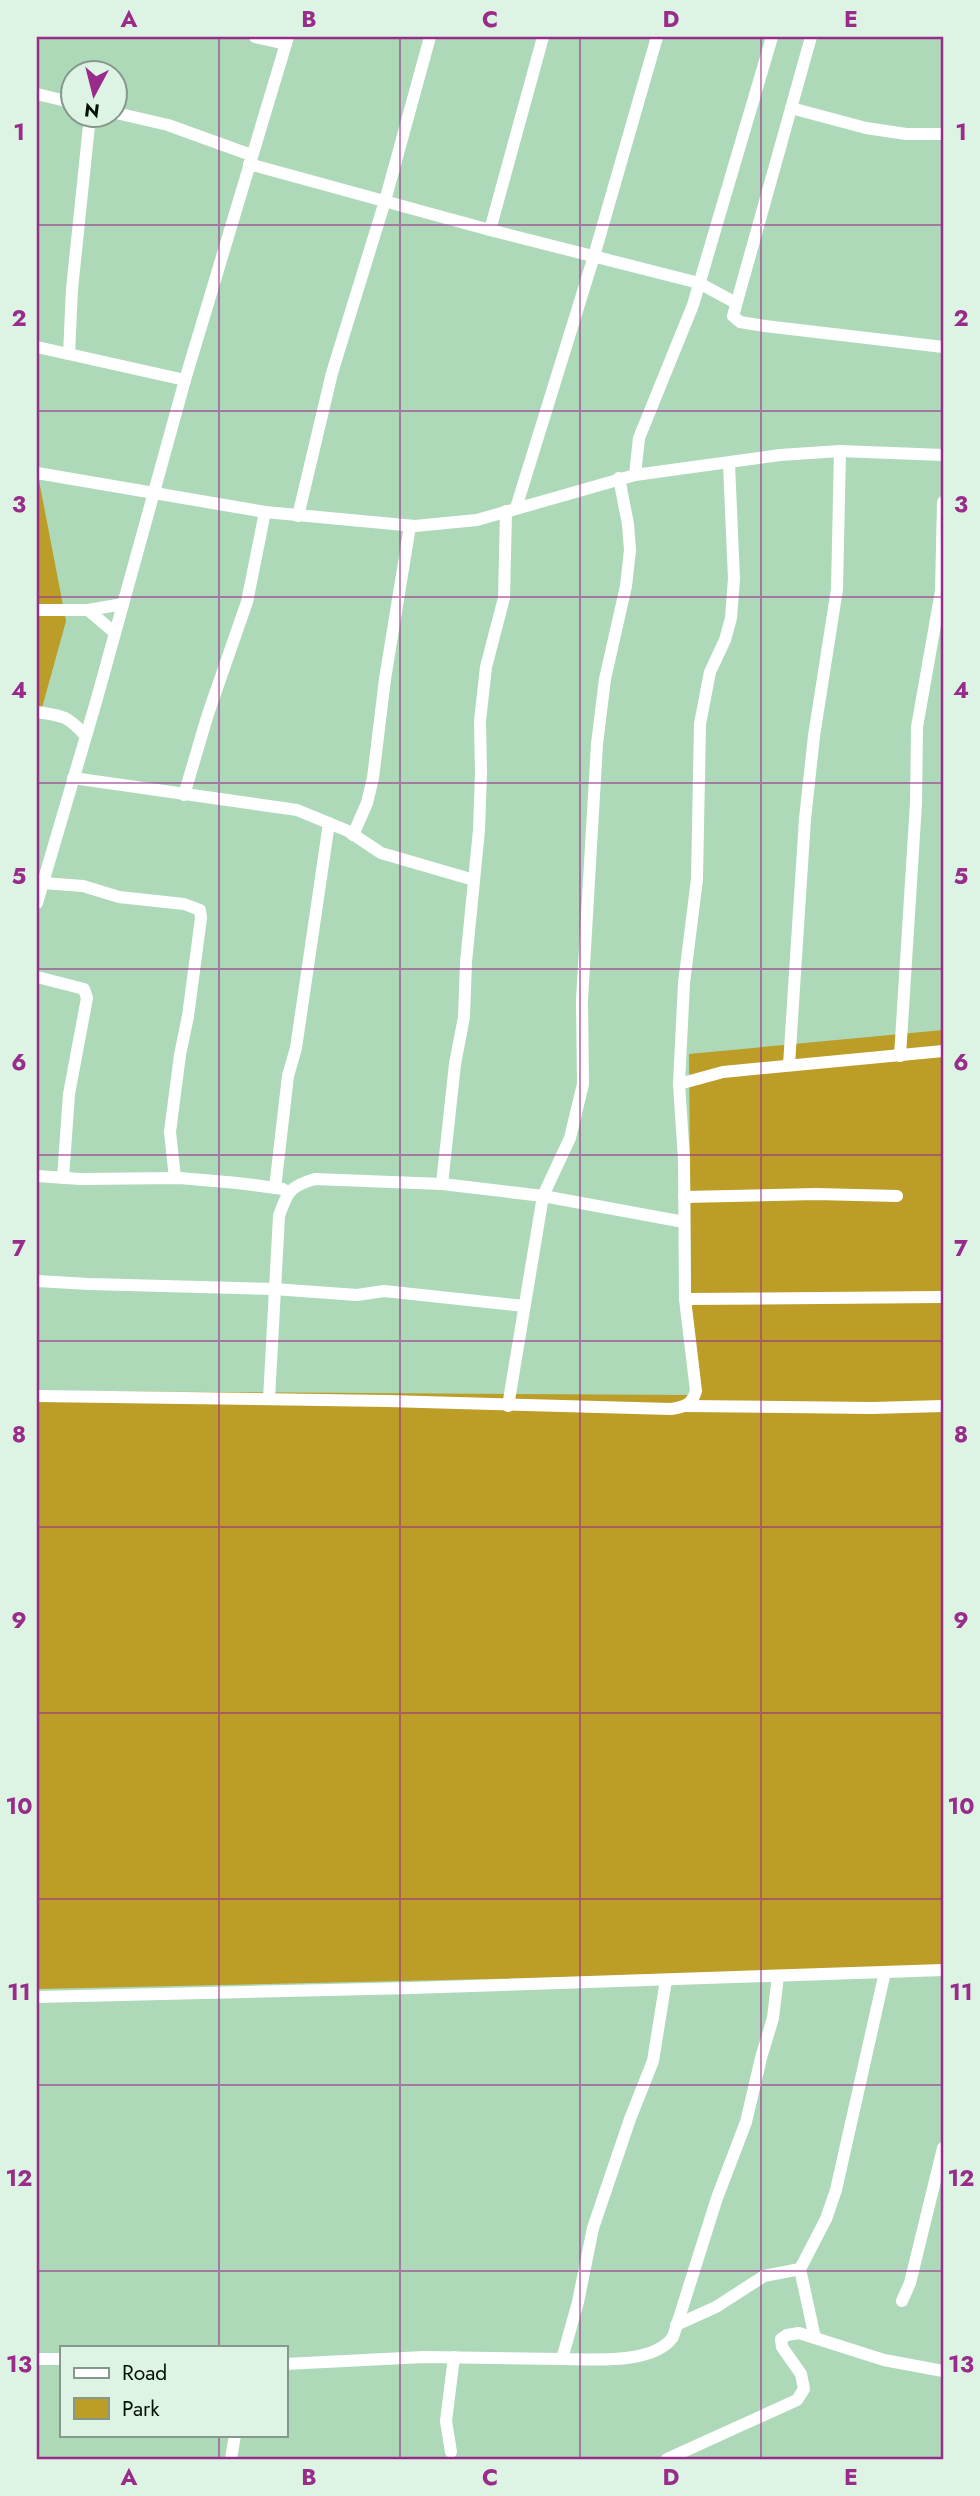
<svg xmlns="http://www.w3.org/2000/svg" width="980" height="2496" font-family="Jost,sans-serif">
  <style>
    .green { fill: #bb9d28 }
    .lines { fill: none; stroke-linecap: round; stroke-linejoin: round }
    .minor { stroke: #fff; stroke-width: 12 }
    .grid { fill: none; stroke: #992b8b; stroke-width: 2; stroke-opacity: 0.55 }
    .neatline { fill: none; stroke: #992b8b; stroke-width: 2.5 }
    .grid-label { font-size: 23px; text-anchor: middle; font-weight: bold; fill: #992b8b }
  </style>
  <rect width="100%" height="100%" fill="#add9b9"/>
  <g class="green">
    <path d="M37,470L66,621L37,726Z"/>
    <path d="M943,1030V1969L37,1989V1391L692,1395L689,1054Z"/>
  </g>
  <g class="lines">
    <g class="minor">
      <path d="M255,37L286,44"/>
      <path d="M811,37L733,316L740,322L765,326L943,347"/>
      <path d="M37,94L74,103"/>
      <path d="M791,108L866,128L906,134H943"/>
      <path d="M116,113L168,125L251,155"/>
      <path d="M249,164L490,230L699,283L736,303"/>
      <path d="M490,230L543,37"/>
      <path d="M37,347L185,380"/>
      <path d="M69,354L72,289L90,116"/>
      <path d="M37,473L265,512L415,526L477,520L635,475L780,455L840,451L943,455"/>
      <path d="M635,475L639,438L693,305L772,37"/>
      <path d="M516,508L594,256L657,37"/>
      <path d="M298,516L332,373L385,201L430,37"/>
      <path d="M37,610H88L123,604"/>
      <path d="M88,610L115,633"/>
      <path d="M37,712C64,716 66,715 86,736"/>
      <path d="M73,778L297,810L348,831L381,853L474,880"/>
      <path d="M184,795L208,714L247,602L265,512"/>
      <path d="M353,835L367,803L373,778L385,679L410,526"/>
      <path d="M43,883L83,886L119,897L184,904L200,910L201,918L188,1016L180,1055L170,1132L175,1178"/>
      <path d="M37,903L96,702L185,380L288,37"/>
      <path d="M37,977L84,989L87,998L69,1094L63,1178"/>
      <path d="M900,1056L916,803L917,727L941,591L943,502"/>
      <path d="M789,1065L805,819L814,736L837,589L840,451"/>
      <path d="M679,1084L684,983L697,879L700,724L710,672L725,640L731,618L734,579L729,464"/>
      <path d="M37,1176L80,1179L179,1178L238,1183L283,1189"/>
      <path d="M442,1184L455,1064L464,1017L466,962L479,830L481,773L480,721L486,667L504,598L506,511"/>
      <path d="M275,1188L288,1076L296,1048L329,823"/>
      <path d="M684,1197L816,1194L897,1196"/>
      <path d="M37,1281L89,1284L274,1289L357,1295L384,1291L524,1306"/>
      <path d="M685,1299L943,1297"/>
      <path d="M37,1396L388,1401L671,1409C684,1407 692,1405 696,1391L685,1299L684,1159L679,1084L723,1072L943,1051"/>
      <path d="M269,1399L279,1216C287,1192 290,1186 315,1179L442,1184L543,1196L684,1222"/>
      <path d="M508,1406L543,1196L570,1138L583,1084L582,1000L597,744L605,679L626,586L630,550L628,524L619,478"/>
      <path d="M685,1406L872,1408L943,1406"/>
      <path d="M37,1997L411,1988L943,1970"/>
      <path d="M902,2301L910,2283L943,2148"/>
      <path d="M676,2325L716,2307L764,2276L800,2269"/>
      <path d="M815,2338L800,2269L826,2219L836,2190L885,1972"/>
      <path d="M37,2359H61"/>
      <path d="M562,2359C593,2359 653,2365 673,2337L717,2198L746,2122L761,2058L773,2018L778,1976"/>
      <path d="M285,2364L424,2357L562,2359L578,2302L593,2228L630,2119L653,2061L666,1980"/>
      <path d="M451,2452L446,2421L454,2357"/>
      <path d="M231,2459L235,2435"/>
      <path d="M667,2459L797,2400L804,2389L801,2374L782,2347L781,2339L787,2335L799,2333L884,2360L943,2371"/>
    </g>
  </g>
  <path class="grid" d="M219,37V2347M400,37V2459M580,37V2459M761,37V2459M37,225H943M37,411H943M37,597H943M37,783H943M37,969H943M37,1155H943M37,1341H943M37,1527H943M37,1713H943M37,1899H943M37,2085H943M37,2271H943M219,2435V2459"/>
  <rect width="980" height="2496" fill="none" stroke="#ddf3e3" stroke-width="77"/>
  <rect x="60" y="2346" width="228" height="91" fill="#ddf3e3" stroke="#85988b" stroke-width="2"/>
  <rect x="74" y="2368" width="35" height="10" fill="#ffffff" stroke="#85988b" stroke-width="2"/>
  <text x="122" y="2380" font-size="21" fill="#021006">Road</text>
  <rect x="74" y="2398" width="35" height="21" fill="#bb9d28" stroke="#85988b" stroke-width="2"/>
  <text x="122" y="2416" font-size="21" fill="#021006">Park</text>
  <g transform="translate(94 94) rotate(187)"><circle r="33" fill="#ddf3e3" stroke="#85988b" stroke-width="2"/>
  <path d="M0-5L12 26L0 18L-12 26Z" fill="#992b8b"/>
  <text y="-10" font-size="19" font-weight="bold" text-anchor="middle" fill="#021006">N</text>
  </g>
  <rect x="38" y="38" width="904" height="2420" class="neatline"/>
  <g class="grid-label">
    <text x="129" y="27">A</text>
    <text x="309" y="27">B</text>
    <text x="490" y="27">C</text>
    <text x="671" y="27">D</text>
    <text x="851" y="27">E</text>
    <text x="19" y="140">1</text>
    <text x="961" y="140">1</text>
    <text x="19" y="326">2</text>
    <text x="961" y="326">2</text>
    <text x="19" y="512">3</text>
    <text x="961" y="512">3</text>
    <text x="19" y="698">4</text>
    <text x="961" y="698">4</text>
    <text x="19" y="884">5</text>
    <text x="961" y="884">5</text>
    <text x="19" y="1070">6</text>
    <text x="961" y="1070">6</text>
    <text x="19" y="1256">7</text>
    <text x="961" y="1256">7</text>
    <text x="19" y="1442">8</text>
    <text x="961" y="1442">8</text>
    <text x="19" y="1628">9</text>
    <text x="961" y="1628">9</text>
    <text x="19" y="1814">10</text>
    <text x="961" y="1814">10</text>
    <text x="19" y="2000">11</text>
    <text x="961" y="2000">11</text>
    <text x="19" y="2186">12</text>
    <text x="961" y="2186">12</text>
    <text x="19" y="2372">13</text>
    <text x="961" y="2372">13</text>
    <text x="129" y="2485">A</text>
    <text x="309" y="2485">B</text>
    <text x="490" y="2485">C</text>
    <text x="671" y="2485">D</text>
    <text x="851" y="2485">E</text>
  </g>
</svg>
